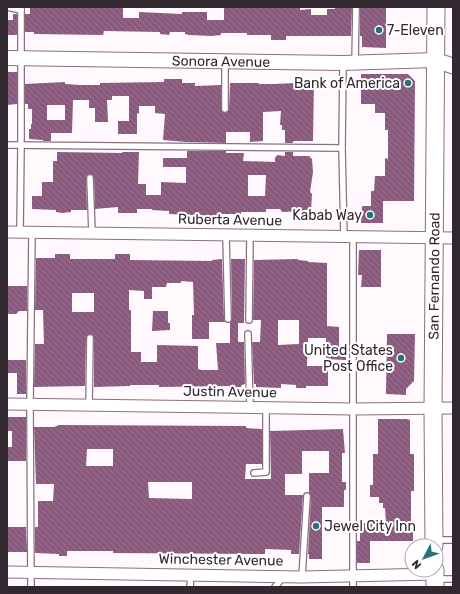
<svg xmlns="http://www.w3.org/2000/svg" width="460" height="594" font-family="Rubik,sans-serif">
  <style>
    .building { fill: url(#building-back-hatch); fill-rule: evenodd }
    .lines { fill: none; stroke-linecap: round; stroke-linejoin: round }
    .service-casing { stroke: #887081; stroke-width: 8 }
    .minor-casing { stroke: #887081; stroke-width: 13 }
    .tertiary-casing { stroke: #887081; stroke-width: 16 }
    .secondary-casing { stroke: #887081; stroke-width: 17 }
    .primary-casing { stroke: #887081; stroke-width: 19 }
    .service { stroke: #fff; stroke-width: 5.5 }
    .minor { stroke: #fff; stroke-width: 11 }
    .tertiary { stroke: #fff; stroke-width: 14 }
    .secondary { stroke: #fff; stroke-width: 15 }
    .primary { stroke: #fff; stroke-width: 17 }
    .poi-dot { fill: #28717a; stroke: #fff; stroke-width: 1.5 }
    .labels { text-anchor: middle; dominant-baseline: central; stroke-width: 4; stroke-linejoin: round; paint-order: stroke }
    .poi-label { font-size: 14px; fill: #32282f; stroke: #fff; text-anchor: end }
    .street-label { font-size: 14px; fill: #32282f; stroke: #fff }
  </style>
  <defs>
    <pattern id="building-back-hatch" width="6" height="6" patternUnits="userSpaceOnUse"><rect width="6" height="6" fill="#8b587e"/><path d="M-1 5l2 2M0 0l6 6M5-1l2 2" fill="none" stroke="#99728f"/></pattern>
  </defs>
  <rect width="100%" height="100%" fill="#fff9fd"/>
  <g class="building">
    <path d="M30,7H123V18H139V12L182,14V12H207V20H224V7H300V10L311,9V15H327V9H335V7H352L351,36H286V40H271V35H247V33H221V35L211,36L189,35L185,34V32H170L169,35L160,34V32L104,31L103,35L34,34V32H25V14H30Z"/>
    <path d="M360,7H386V48L362,47V36H360Z"/>
    <path d="M13,14H17V35H7V20H13Z"/>
    <path d="M7,72H17V104L7,105Z"/>
    <path d="M361,74H408L415,81L414,201H383V223H361L362,206H371V191H374L375,176H385V158L388,159V130H385V113H375V104H361Z"/>
    <path d="M164,79H182V83H195V86L221,85V109L225,113L227,112L229,109L230,83H259V84H274L295,83V80H314L313,141H293V143H285V130H282V125H280L281,111L263,112V141L250,142V132H226V143L187,142L163,140L165,114L155,113V106H139V114L137,113V134H118V121H129V96H112V100H107L108,122H95V108H89V100H73L72,133H51V141H43V140L29,139V129H31V124H32V109H28V104H25V84L65,82V84L80,85H100V83L164,82ZM47,105H65V120H47Z"/>
    <path d="M187,151H226V153H244L243,161L275,162V158L277,155L285,156V152H293V156H309L312,159L313,172L310,192L312,194L311,210H306L304,211L282,212L280,209H266V212H241V214H217V216L169,214V211L152,210V209H137V213H118V207L95,209L94,178L93,175L90,174L87,175L86,178L87,210H71V212L62,213L56,212V210L32,209V196H42V182H53V161H57V152L122,153V152H139L138,184H146V195H161V182L186,183V167H163V158H187ZM248,175H266L265,196H248Z"/>
    <path d="M359,250H381V287H361L362,275H358Z"/>
    <path d="M55,254H70V259H115V254H130V260L212,261V260L222,259L224,319L225,322H209V339H192V315H194L193,282L181,281V283H167L166,287H152V299H144V291L129,290V310H131V352H141V362H157V345L198,346V369L202,370H218L216,343H230V323L232,319L231,259H245L244,323H238V342H244L245,384L242,385L241,387H231V386L159,387V385H130V386L94,387V338L92,335L90,334L87,336L86,338L85,386L34,387L35,344H44L43,310H35L36,258H55ZM72,293H94V312H72Z"/>
    <path d="M298,259V260L308,261V262L327,263V326L339,327V349H346V360L326,359V338H308L307,366H328V386H306V388H296V385L281,384V388L256,387V384H254L252,342H260L261,320H253L254,260ZM278,320H299V344L278,345Z"/>
    <path d="M7,286H27V311H19L16,314H9L7,312Z"/>
    <path d="M153,311H168V323H170V330L152,331Z"/>
    <path d="M387,334H415L414,381L406,389V395L386,394Z"/>
    <path d="M7,360H26V394H17V373H7Z"/>
    <path d="M7,417H26V461H7V447H12V431H7Z"/>
    <path d="M378,419H407L410,420V454H414V491H411V524H413V541H370V563H357V541H360V523H386L385,508H383V503H379V497H370V485H373V454H378Z"/>
    <path d="M59,425L246,426V428L262,429V464H246L245,479H271L270,431L343,429L345,453H342V482H346V490H344V507H322V559H309V554H308L311,496L309,492V473H329V451H302V474H285V495H303L299,554H291V550L265,549V554L113,553V551H67V556H59V554L35,553V527H38V501H53L54,484H36L34,427H54ZM87,449H113V466H86ZM148,482H192V499L149,498Z"/>
    <path d="M7,527H26L27,552H7Z"/>
  </g>
  <g class="lines">
    <defs>
      <g id="service">
        <path d="M7,7L21,10"/>
        <path d="M343,63L342,148L344,237"/>
        <path d="M355,63L356,7"/>
        <path d="M225,109V62"/>
        <path d="M7,145L342,148"/>
        <path d="M90,178L92,233"/>
        <path d="M20,232L21,145V7"/>
        <path d="M226,235L228,319"/>
        <path d="M249,320L250,235"/>
        <path d="M248,334L250,408"/>
        <path d="M89,405L90,338"/>
        <path d="M254,473L266,472V408"/>
        <path d="M435,540H453"/>
        <path d="M302,577L307,496"/>
        <path d="M437,579H453"/>
        <path d="M31,587L30,405L32,232"/>
        <path d="M190,587L191,575"/>
        <path d="M275,587L283,577"/>
        <path d="M353,587V237"/>
      </g>
      <g id="minor">
        <path d="M7,232L453,238"/>
        <path d="M7,404L353,409L453,408"/>
        <path d="M7,572L302,577L435,574"/>
      </g>
      <g id="tertiary">
        <path id="s1" d="M7,58L343,63L435,60"/>
      </g>
      <path id="secondary" d="M435,60L453,66"/>
      <g id="primary">
        <path id="s2" d="M434,546L433,409L436,7"/>
        <path d="M435,570V587"/>
      </g>
    </defs>
    <use href="#service" class="service-casing"/>
    <use href="#minor" class="minor-casing"/>
    <use href="#tertiary" class="tertiary-casing"/>
    <use href="#secondary" class="secondary-casing"/>
    <use href="#primary" class="primary-casing"/>
    <use href="#service" class="service"/>
    <use href="#minor" class="minor"/>
    <use href="#tertiary" class="tertiary"/>
    <use href="#secondary" class="secondary"/>
    <use href="#primary" class="primary"/>
  </g>
  <g class="poi-dot">
    <circle cx="379" cy="30" r="4"/>
    <circle cx="408" cy="83" r="4"/>
    <circle cx="370" cy="215" r="4"/>
    <circle cx="401" cy="358" r="4"/>
    <circle cx="316" cy="526" r="4"/>
  </g>
  <g class="labels">
    <g class="poi-label">
      <text x="387" y="30" text-anchor="start">7-Eleven</text>
      <text x="400" y="83">Bank of America</text>
      <text x="362" y="215">Kabab Way</text>
      <text x="393" y="350">United States<tspan x="393" dy="16">Post Office</tspan></text>
      <text x="324" y="526" text-anchor="start">Jewel City Inn</text>
    </g>
    <g class="street-label">
      <text stroke="none"><textPath href="#s1" startOffset="214">Sonora Avenue</textPath></text>
      <text transform="translate(230 220) rotate(1)">Ruberta Avenue</text>
      <text stroke="none"><textPath href="#s2" startOffset="270">San Fernando Road</textPath></text>
      <text transform="translate(230 392) rotate(1)">Justin Avenue</text>
      <text transform="translate(221 560) rotate(1)">Winchester Avenue</text>
    </g>
  </g>
  <rect width="460" height="594" fill="none" stroke="#32282f" stroke-width="16"/>
  <g transform="translate(424 558) rotate(229)"><circle r="19" fill="#ffffff" stroke="#ada9ac"/>
  <path d="M0-3L7 15L0 10L-7 15Z" fill="#28717a"/>
  <text y="-6" font-size="11" font-weight="bold" text-anchor="middle" fill="#32282f">N</text>
  </g>
</svg>
